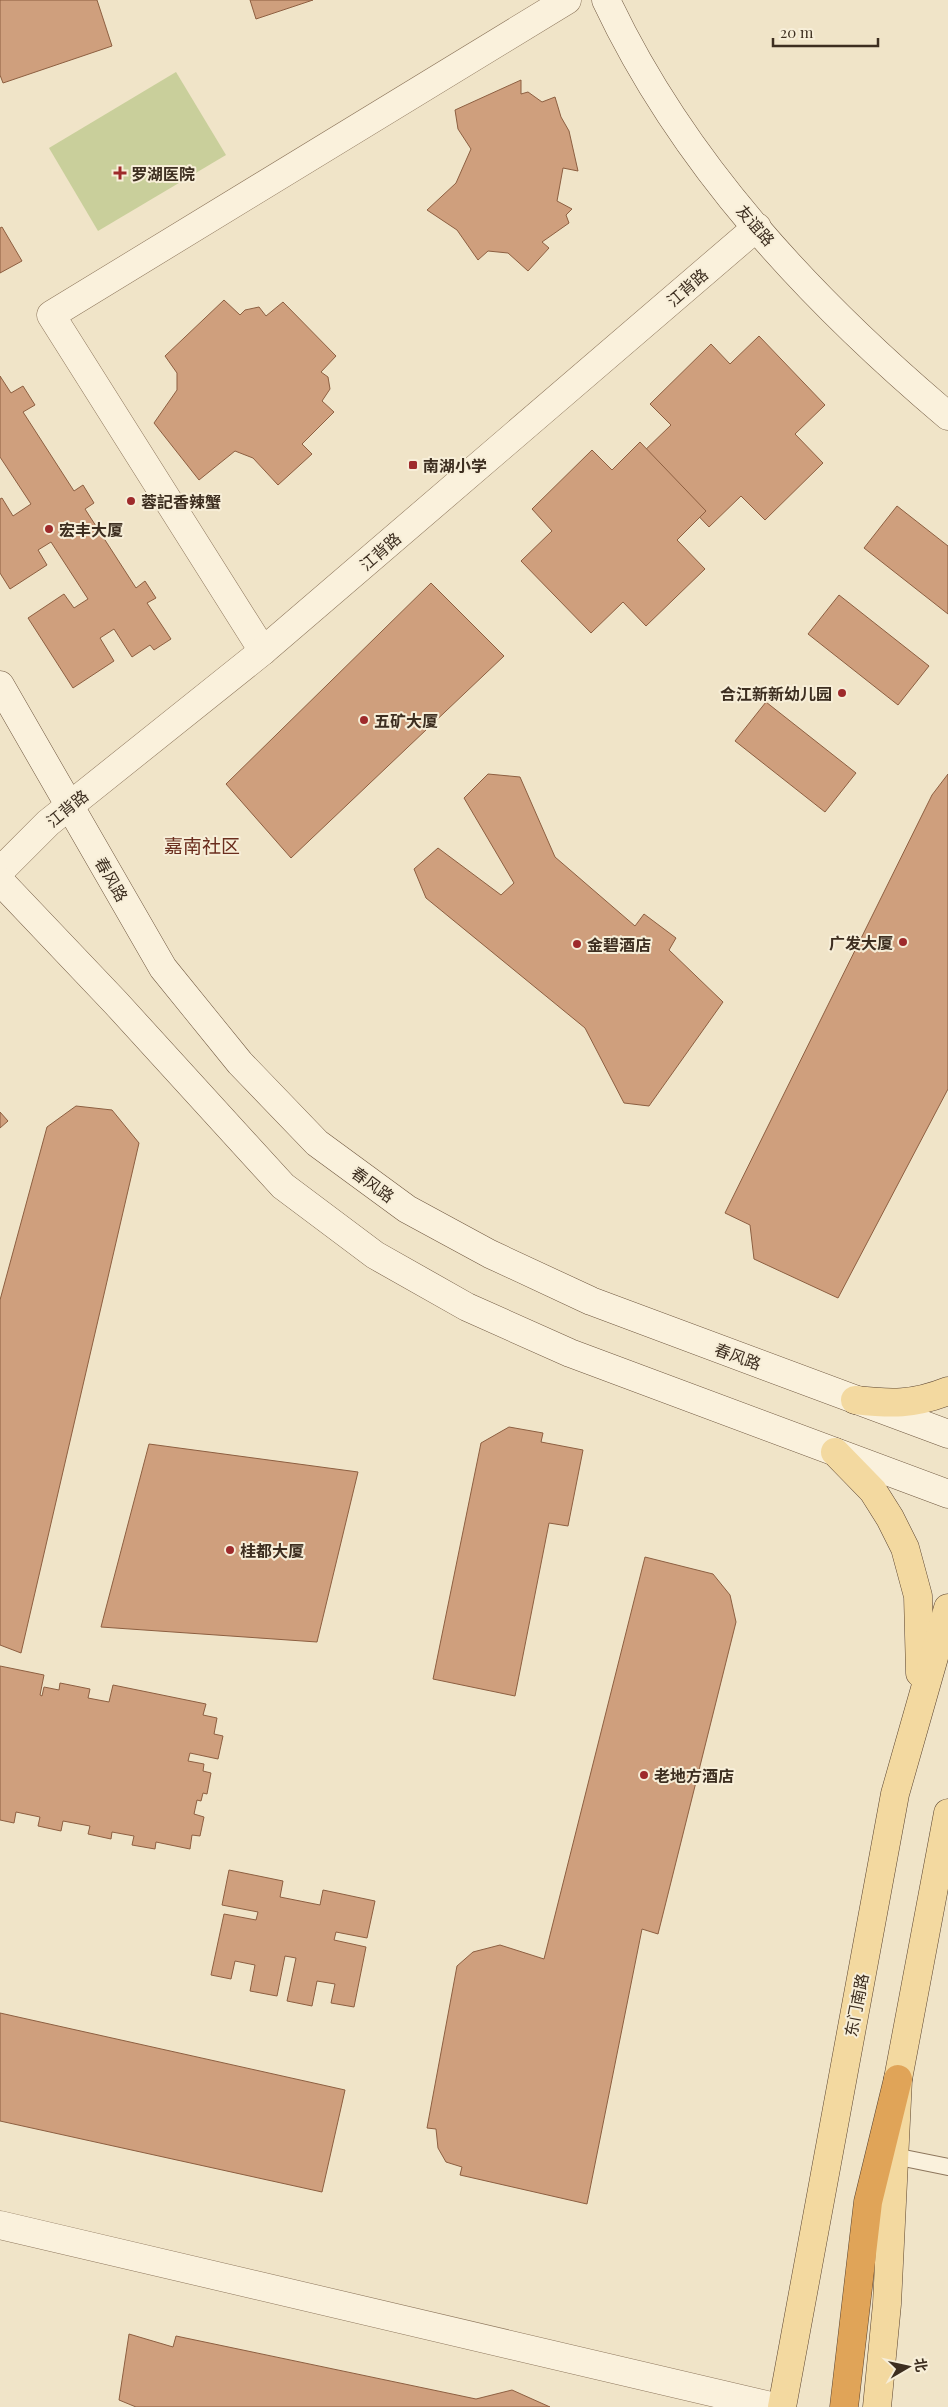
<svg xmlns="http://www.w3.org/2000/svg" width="948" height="2407" font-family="'Playfair Display','Noto Sans SC',serif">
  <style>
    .green { fill: #c9cf9b }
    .building { fill: #cf9f7d; stroke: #8d5f41 }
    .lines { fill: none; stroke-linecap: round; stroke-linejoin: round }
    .lane-casing { stroke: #8d765c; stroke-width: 18 }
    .street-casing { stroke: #8d765c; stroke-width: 29 }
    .secondary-casing { stroke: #6f573f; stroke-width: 29 }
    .primary-casing { stroke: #5b4430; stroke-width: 29 }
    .highway-casing { stroke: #5b4430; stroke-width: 29 }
    .lane { stroke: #faf1dc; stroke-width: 16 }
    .street { stroke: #faf1dc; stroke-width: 28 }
    .secondary { stroke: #faf1dc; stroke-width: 28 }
    .primary { stroke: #f3d9a0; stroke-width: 28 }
    .highway { stroke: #e0a458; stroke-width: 28 }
    .poi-dot { fill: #9e2a2b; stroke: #f7eed8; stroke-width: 2 }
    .labels { text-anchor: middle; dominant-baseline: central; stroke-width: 4; stroke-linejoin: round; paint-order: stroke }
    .poi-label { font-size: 16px; font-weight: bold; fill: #3d2e20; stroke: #f7eed8; text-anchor: start }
    .street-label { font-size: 16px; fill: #3d2e20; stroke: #f7eed8 }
    .quarter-label { font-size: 19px; fill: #6b2e1e; stroke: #f7eed8 }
  </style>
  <rect width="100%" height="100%" fill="#f0e4c8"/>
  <path class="green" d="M176,72L226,155L98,231L49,148Z"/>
  <g class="building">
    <path d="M0,0H97L112,46L3,83L0,75Z"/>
    <path d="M250,0H313L256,19Z"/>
    <path d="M521,80V94L528,92L542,102L555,97L561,117L569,131L578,171L563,168L557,201L572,209L566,215L569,223L542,242L549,248L528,271L508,253L488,251L478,260L457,230L427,210L456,183L471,149L458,129L455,110Z"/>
    <path d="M2,227L22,261L0,273V228Z"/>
    <path d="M224,300L240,315L245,310L259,307L266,316L283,302L336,356L321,372L328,377L330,389L322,401L334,412L302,444L312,454L278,485L253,458L235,451L199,480L154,423L177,390V373L165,356Z"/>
    <path d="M759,336L825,405L795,434L823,463L765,520L741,496L709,527L640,455L671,425L650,404L711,344L730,364Z"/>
    <path d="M0,376L11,393L23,386L35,405L23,412L74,491L83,485L94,503L85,509L136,588L145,581L156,598L147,603L171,639L154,650L150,645L132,657L114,629L100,638L114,661L73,688L28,618L64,594L74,608L88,599L51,542L38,550L47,565L10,589L0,573V499L2,498L13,516L31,504L0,457Z"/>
    <path d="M640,442L706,511L677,540L705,569L646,626L623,602L591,633L521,561L552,531L532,509L592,450L612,470Z"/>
    <path d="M897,506L948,546V614L864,548Z"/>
    <path d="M431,583L504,656L291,858L226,784Z"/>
    <path d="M839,595L929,666L898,705L808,634Z"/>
    <path d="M766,702L856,773L825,812L735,741Z"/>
    <path d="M488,774L520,777L555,857L635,926L644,914L676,938L669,950L723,1002L649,1106L624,1103L585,1028L426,898L414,869L438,848L501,895L514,883L464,798Z"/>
    <path d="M948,774V1089L838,1298L754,1259L750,1225L725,1213L932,795Z"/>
    <path d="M76,1106L112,1110L139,1143L21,1653L0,1645V1300L47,1127Z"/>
    <path d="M0,1112L8,1121L0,1128Z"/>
    <path d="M509,1427L543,1433L541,1442L583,1450L568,1526L549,1523L515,1696L433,1679L481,1443Z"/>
    <path d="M149,1444L358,1472L317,1642L101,1627Z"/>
    <path d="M645,1557L713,1574L730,1595L736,1622L658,1934L642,1929L587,2204L460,2175L462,2167L446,2162L438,2148L436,2129L427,2128L457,1966L473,1952L500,1945L544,1959Z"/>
    <path d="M0,1666L44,1675L40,1695L42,1696L44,1687L59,1690L60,1683L90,1689L88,1698L109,1702L113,1685L206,1704L203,1715L217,1718L214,1734L223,1736L218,1759L190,1753L188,1761L204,1764L203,1771L211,1773L207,1794L203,1793L201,1801L197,1800L194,1814L204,1817L200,1836L192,1835L190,1849L156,1842L155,1849L132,1845L134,1836L112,1832L111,1839L88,1834L90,1826L63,1821L61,1831L38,1826L40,1817L16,1812L14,1823L0,1820Z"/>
    <path d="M229,1870L283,1881L280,1897L320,1905L323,1890L375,1901L367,1938L336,1932L334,1940L366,1947L354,2007L331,2003L335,1984L317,1981L312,2006L287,2001L296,1958L285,1956L277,1996L250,1991L255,1965L235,1961L231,1979L211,1975L224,1914L256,1920L258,1912L222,1905Z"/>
    <path d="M0,2013L345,2090L322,2192L0,2121Z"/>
    <path d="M129,2334L173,2347L176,2336L476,2399L512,2390L550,2407H136L119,2400Z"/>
  </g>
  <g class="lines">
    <defs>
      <path id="lane" d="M894,2156L948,2167"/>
      <g id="street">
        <path d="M263,651L51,315L567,0"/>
        <path d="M0,871L48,823L263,651L757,227"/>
        <path d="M0,2225L775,2407"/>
      </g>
      <g id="secondary">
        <path d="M606,0C683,164 811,300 948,416"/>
        <path d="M0,685L163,968L240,1063L317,1143L407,1209L490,1254L591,1301L948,1434"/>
        <path d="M0,881L116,1003L283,1186L375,1255L467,1307L570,1353L948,1494"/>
      </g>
      <g id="primary">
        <path d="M855,1400C891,1404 913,1405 948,1391"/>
        <path d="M835,1452L873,1491L890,1518L905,1548L918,1596L920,1673"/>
        <path d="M782,2407L895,1794L948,1608"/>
        <path d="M877,2407L887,2304L898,2079L948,1813"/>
      </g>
      <path id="highway" d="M844,2407L868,2202L898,2079"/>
    </defs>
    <use href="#lane" class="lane-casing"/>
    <use href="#street" class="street-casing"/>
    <use href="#secondary" class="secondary-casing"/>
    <use href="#primary" class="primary-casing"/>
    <use href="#highway" class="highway-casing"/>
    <use href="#lane" class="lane"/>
    <use href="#street" class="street"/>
    <use href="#secondary" class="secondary"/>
    <use href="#primary" class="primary"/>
    <use href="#highway" class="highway"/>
  </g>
  <g class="poi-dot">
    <path d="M117.5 165.5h5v5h5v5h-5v5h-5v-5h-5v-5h5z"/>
    <rect x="408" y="460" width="10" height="10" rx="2.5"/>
    <circle cx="131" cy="501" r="5"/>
    <circle cx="49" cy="529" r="5"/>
    <circle cx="842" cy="693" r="5"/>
    <circle cx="364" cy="720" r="5"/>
    <circle cx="903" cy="942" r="5"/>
    <circle cx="577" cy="944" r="5"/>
    <circle cx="230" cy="1550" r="5"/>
    <circle cx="644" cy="1775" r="5"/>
  </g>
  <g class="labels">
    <g class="poi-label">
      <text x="131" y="173">罗湖医院</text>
      <text x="423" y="465">南湖小学</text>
      <text x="141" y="501">蓉記香辣蟹</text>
      <text x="59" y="529">宏丰大厦</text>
      <text x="832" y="693" text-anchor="end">合江新新幼儿园</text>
      <text x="374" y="720">五矿大厦</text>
      <text x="893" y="942" text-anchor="end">广发大厦</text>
      <text x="587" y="944">金碧酒店</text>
      <text x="240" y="1550">桂都大厦</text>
      <text x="654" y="1775">老地方酒店</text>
    </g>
    <g class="street-label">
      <text transform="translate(756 225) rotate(49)">友谊路</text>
      <text transform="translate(687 287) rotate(-41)">江背路</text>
      <text transform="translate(380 551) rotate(-41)">江背路</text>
      <text transform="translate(67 808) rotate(-39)">江背路</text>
      <text transform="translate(112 879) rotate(60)">春风路</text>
      <text transform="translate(373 1184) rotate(36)">春风路</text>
      <text transform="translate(738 1356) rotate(20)">春风路</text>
      <text transform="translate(856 2005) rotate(-79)">东门南路</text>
    </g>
    <g class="quarter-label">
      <text x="202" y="845">嘉南社区</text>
    </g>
  </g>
  <g transform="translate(908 2367) rotate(81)" stroke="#f7eed8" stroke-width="4" paint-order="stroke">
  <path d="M0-4L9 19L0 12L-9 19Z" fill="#3d2e20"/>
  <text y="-8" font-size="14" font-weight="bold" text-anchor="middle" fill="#3d2e20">北</text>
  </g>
  <path d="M773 38v8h105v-8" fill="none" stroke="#3d2e20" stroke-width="2.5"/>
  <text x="780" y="38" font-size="15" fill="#3d2e20" stroke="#f7eed8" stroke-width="4" paint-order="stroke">20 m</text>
</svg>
